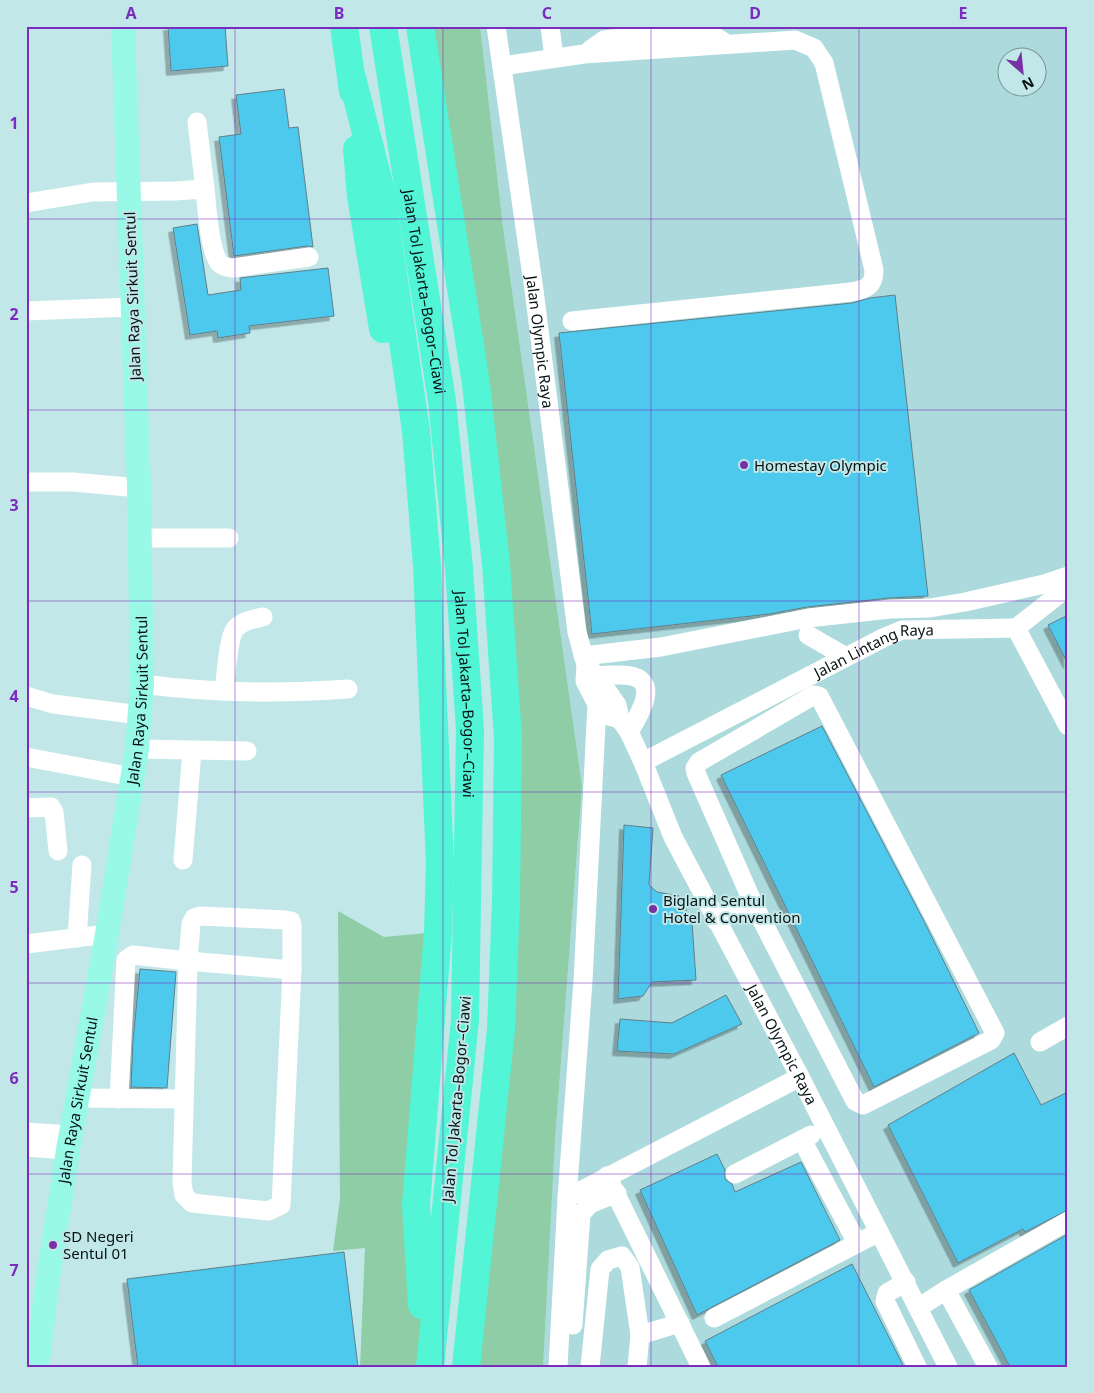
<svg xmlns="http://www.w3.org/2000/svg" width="1094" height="1393" font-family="'Noto Sans',sans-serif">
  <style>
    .built { fill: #addadc; fill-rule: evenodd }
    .green { fill: #8ecda5 }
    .building { fill: #4ec9ed; stroke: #607e89; filter: url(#shadow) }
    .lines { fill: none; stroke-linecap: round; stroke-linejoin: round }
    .minor { stroke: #fff; stroke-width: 19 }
    .major { stroke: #98f9e7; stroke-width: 24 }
    .highway { stroke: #53f5d7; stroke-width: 28 }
    .grid { fill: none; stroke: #7b2cbf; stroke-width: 1; stroke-opacity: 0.55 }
    .poi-dot { fill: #7633a6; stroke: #c2e7e8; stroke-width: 2 }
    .labels { text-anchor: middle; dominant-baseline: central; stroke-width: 4; stroke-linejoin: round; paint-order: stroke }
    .street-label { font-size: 15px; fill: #061213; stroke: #c2e7e8 }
    .poi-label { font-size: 15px; fill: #061213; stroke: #c2e7e8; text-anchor: start }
    .neatline { fill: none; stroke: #7b2cbf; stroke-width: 2 }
    .grid-label { font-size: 16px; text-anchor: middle; font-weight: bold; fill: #7b2cbf }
  </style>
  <defs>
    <filter id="shadow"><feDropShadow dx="-4.5" dy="4.5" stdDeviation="0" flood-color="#0004"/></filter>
  </defs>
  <rect width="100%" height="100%" fill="#c2e7e8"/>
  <path class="built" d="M480,26H1068V1367H543L554,1154L582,786L503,227ZM1006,58H1036V88H1006Z"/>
  <g class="green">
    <path d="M424,26H480L503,227L582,786L555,1140L543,1367H466L508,738Z"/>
    <path d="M338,911L384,937L438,932L416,1205L426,1367H360L365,1248L333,1251L340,1199Z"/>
  </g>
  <g class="building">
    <path d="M168,26H225L228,66L171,71Z"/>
    <path d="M284,89L289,128L298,127L313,247L307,246L234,256L219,137L241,134L236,95Z"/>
    <path d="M197,224L208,295L241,290L240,278L328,268L334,316L249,326L250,333L218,338L217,331L190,335L173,228Z"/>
    <path d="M895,295L928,596L889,598L807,607L769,614L592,634L559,333L852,303L870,298Z"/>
    <path d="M1068,615V664L1048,625Z"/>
    <path d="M822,726L926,925L979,1033L874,1087L721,775Z"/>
    <path d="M624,825L653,828L649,885L657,892L679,896L692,922L696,980L652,982L643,996L618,999Z"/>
    <path d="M140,969L176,972L167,1088L131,1087L133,1041Z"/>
    <path d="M726,995L742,1024L674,1054L617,1051L620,1019L672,1023Z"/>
    <path d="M1014,1053L1041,1105L1068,1092V1210L1025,1232L1023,1229L958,1263L888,1125Z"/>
    <path d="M717,1154L725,1170V1179L732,1184L735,1192L801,1162L840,1240L697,1315L640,1190Z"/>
    <path d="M1068,1234V1367H1010L969,1290Z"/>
    <path d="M344,1252L358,1367H138L127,1279Z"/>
    <path d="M852,1264L904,1367H718L705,1341Z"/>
  </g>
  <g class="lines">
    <g class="minor">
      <path id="s1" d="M496,26L534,290L577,632L586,665L585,681L597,704L606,715L620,719"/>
      <path d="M550,26L554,58"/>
      <path d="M590,50L604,40L612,39L699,32L711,34L724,42"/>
      <path d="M502,66L584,54L795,40L814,48L824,63L874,270C874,287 866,289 851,292L572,321"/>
      <path d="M197,122L205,189"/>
      <path d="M26,203L93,192L174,191L205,189C207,207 209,246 218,261C221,266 226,267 232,268L309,257"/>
      <path d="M26,311L132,307"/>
      <path d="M26,482H73L139,488"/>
      <path d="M140,538H229"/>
      <path d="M1016,628L1068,587"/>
      <path d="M808,635L846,657"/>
      <path d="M583,656L661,647L808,618L890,609L930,608L965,602L1044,584L1068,576"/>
      <path id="s2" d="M586,665L596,675L617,705L620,719L629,732L643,762L673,837L800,1077L948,1367"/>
      <path d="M588,679C598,674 607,675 618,675C664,674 642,710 629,732"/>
      <path d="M142,684C210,693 280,694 348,689"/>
      <path d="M224,691C226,678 228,638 235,629C242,621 253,619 263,617"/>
      <path d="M814,695L819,696L995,1033L991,1040L863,1105L855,1101L753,903L696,773L695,768L699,762Z"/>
      <path d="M26,696L53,704L140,715"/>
      <path d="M137,749L247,751"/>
      <path d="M26,757L132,777"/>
      <path id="s3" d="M643,762L883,638L902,630L1016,628L1068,726"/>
      <path d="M26,808L51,807L54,812L58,851"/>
      <path d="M183,860L192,751"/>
      <path d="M716,921L753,903"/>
      <path d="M77,938L82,865"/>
      <path d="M26,944L107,934"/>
      <path d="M188,961L292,970L281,1205L268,1211L192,1203L184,1195L182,1182Z"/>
      <path d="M1040,1042L1068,1026"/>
      <path d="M77,1098L183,1099"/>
      <path d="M119,1099L126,960L133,955L188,961L191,924L194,918L200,916L285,920L291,921L292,925V970"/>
      <path d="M26,1132L71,1135"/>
      <path d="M802,1140L857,1243"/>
      <path d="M26,1147L68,1150"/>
      <path d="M735,1174L811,1135"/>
      <path d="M607,1176L701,1367"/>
      <path d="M567,1198L800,1077"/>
      <path d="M906,1282L887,1293L885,1301L917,1367"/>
      <path d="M918,1308L946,1290"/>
      <path d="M714,1318L879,1232"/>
      <path d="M573,1325L581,1214L590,1204L617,1193"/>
      <path d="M558,1367L567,1198L583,981L597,704"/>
      <path d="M590,1367L600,1269L608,1260L622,1256L630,1267L640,1335L680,1323"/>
      <path d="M637,1367L640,1335"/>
      <path d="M988,1367L946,1290L1068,1221"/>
    </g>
    <path class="major" id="s4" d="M37,1367L47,1285L68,1150L107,934L137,749L142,684L139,488L123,26"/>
    <g class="highway">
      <path d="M344,26L353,91"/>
      <path id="s5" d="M383,26L442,401L459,568L470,730L465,1020L430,1367"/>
      <path d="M420,26L476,384L496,564L508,738L506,902L501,1029L466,1367"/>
      <path d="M351,74L381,191L416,431L427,566L440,863L438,932L416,1205L422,1305"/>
      <path d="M357,149L361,196L383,329"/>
    </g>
  </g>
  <path class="grid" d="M235,26V1367M443,26V1367M651,26V1367M859,26V1367M26,219H1068M26,410H1068M26,601H1068M26,792H1068M26,983H1068M26,1174H1068"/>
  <g class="poi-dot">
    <circle cx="744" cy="465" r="5"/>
    <circle cx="653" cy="909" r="5"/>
    <circle cx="53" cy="1245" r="5"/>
  </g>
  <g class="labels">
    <g class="street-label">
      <text stroke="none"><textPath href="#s5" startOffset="269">Jalan Tol Jakarta–Bogor–Ciawi</textPath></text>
      <text transform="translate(132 296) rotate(-92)">Jalan Raya Sirkuit Sentul</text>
      <text stroke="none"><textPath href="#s1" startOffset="319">Jalan Olympic Raya</textPath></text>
      <text stroke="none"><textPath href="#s3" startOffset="258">Jalan Lintang Raya</textPath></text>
      <text stroke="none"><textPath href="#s5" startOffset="674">Jalan Tol Jakarta–Bogor–Ciawi</textPath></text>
      <text stroke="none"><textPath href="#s4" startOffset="675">Jalan Raya Sirkuit Sentul</textPath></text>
      <text stroke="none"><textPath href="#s2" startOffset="429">Jalan Olympic Raya</textPath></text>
      <text transform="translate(456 1099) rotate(-85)">Jalan Tol Jakarta–Bogor–Ciawi</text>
      <text stroke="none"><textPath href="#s4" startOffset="270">Jalan Raya Sirkuit Sentul</textPath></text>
    </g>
    <g class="poi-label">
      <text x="754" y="465">Homestay Olympic</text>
      <text x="663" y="900">Bigland Sentul<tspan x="663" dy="17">Hotel &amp; Convention</tspan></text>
      <text x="63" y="1236">SD Negeri<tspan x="63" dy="17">Sentul 01</tspan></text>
    </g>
  </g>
  <rect width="1094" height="1393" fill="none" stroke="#c2e7e8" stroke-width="55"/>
  <g transform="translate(1022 72) rotate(153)"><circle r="24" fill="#c2e7e8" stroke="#779293"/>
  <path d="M0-4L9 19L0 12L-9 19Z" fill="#7633a6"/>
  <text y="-8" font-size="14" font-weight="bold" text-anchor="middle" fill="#061213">N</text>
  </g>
  <rect x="28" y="28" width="1038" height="1338" class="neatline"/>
  <g class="grid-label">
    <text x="131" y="19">A</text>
    <text x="339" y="19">B</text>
    <text x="547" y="19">C</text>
    <text x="755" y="19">D</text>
    <text x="963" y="19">E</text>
    <text x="14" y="129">1</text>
    <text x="14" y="320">2</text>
    <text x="14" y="511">3</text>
    <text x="14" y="702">4</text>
    <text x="14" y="893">5</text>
    <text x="14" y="1084">6</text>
    <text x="14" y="1276">7</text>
  </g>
</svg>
